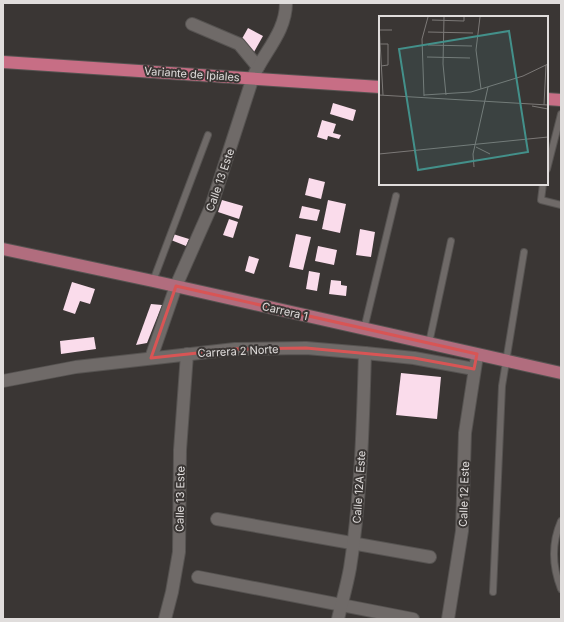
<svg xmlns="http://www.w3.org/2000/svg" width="564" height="622" font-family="Inter,sans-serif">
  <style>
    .building { fill: #fadceb }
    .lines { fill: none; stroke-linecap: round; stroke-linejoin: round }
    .service-casing { stroke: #565351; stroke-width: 8 }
    .minor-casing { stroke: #565351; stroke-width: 14 }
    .primary-casing { stroke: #565351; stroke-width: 14 }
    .trunk-casing { stroke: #565351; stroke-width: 14 }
    .service { stroke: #6f6a68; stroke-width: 6 }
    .minor { stroke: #6f6a68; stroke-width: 12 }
    .primary { stroke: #b16d7e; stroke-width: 12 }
    .trunk { stroke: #c76e85; stroke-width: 12 }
    .marked { fill: none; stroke: #d85555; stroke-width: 3; stroke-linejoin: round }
    .labels { text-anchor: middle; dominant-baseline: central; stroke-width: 4; stroke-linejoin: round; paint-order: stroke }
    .street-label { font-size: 11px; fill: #e0dddc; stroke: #3a3634 }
    .inset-road { fill: none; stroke: #7c7977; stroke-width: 1 }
    .view { fill: #43908a; fill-opacity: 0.15; stroke: #43908a; stroke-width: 2 }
    .inset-edge { fill: none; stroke: #e0dddc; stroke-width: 2 }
  </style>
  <rect width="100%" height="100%" fill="#3a3634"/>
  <g class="building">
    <path d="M248,28L263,36L254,52L239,44Z"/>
    <path d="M333,103L356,110L353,121L330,114Z"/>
    <path d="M322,120L336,124L333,133L341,135L339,139L328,136L327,140L317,137Z"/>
    <path d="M309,178L325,182L321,199L305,195Z"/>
    <path d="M222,200L243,206L239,219L218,212Z"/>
    <path d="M328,200L346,204L340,233L322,229Z"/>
    <path d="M302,206L320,210L317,221L299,218Z"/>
    <path d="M229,219L238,222L233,238L223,235Z"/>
    <path d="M360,229L375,232L371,257L356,255Z"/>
    <path d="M173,234L189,239L186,246L171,240Z"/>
    <path d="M296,234L311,237L303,270L289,267Z"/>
    <path d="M318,246L337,250L334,265L315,261Z"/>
    <path d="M249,256L259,259L254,274L245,271Z"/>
    <path d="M309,271L320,273L317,291L306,289Z"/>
    <path d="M331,280L341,281V285L347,286L346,296L329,294Z"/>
    <path d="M72,282L95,289L90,304L80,301L75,314L63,310Z"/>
    <path d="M151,304L162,305L147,343L136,345Z"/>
    <path d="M94,337L96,349L61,354L60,341Z"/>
    <path d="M401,373L441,377L437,419L396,415Z"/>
  </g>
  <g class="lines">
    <defs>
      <g id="service">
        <path d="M547,169L561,114"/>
        <path d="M543,184L541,200L561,205"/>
        <path d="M153,281L208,135"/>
        <path d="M364,329L396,196"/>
        <path d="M429,343L451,241"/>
        <path d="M561,521C551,544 552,566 561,589"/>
        <path d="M493,592L502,386L524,252"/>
      </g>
      <g id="minor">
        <path d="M192,24L239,44L258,67"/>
        <path d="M151,358L176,286L211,207L253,77C264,52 286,32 286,3"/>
        <path d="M3,381L76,367L235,349L306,348L365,353L414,358L474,369"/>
        <path d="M217,519L430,557"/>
        <path d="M198,577L413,619"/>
        <path d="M165,619L172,592L179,552L180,450L187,354"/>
        <path d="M338,619C342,602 347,585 350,568C361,497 363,425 365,353"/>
        <path d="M448,619L462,531L465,433L476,362"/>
      </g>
      <path id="primary" d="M3,249L153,281L561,373"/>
      <g id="trunk">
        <path d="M3,62L380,87"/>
        <path d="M547,99L561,100"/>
      </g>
    </defs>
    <use href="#service" class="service-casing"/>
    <use href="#minor" class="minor-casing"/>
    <use href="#primary" class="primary-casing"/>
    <use href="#trunk" class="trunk-casing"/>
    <use href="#service" class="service"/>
    <use href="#minor" class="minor"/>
    <use href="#primary" class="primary"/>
    <use href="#trunk" class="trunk"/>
  </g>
  <path class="marked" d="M176,286L477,354L474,369L414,358L306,348L235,349L151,358Z"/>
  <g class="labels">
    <g class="street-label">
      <text transform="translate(192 74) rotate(4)">Variante de Ipiales</text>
      <text transform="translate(220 180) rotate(-71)">Calle 13 Este</text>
      <text transform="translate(285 311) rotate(13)">Carrera 1</text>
      <text transform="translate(238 351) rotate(-3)">Carrera 2 Norte</text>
      <text transform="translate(359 487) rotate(-86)">Calle 12A Este</text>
      <text transform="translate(464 494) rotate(-88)">Calle 12 Este</text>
      <text transform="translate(180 499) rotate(-89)">Calle 13 Este</text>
    </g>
  </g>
  <g transform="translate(379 16)">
    <rect width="169" height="169" fill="#3a3634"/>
    <path class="inset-road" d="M65,1L64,48L67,79M101,1L97,34L102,73M53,4L85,5V1M0,8L4,79M0,14H13M49,16L94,17M1,28H9V49L2,50M49,29L93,30M48,41L91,42M0,79L169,89M45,79L92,76L144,60L169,48M45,80L43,23L49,1M165,89L167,49M153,90L169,93M97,131L111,138M0,138L169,121M95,151L94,138L109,71"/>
    <path class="view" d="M130,15L149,136L39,154L20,33Z"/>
    <rect width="169" height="169" class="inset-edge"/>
  </g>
  <rect width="564" height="622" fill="none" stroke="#e0dddc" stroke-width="8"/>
</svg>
